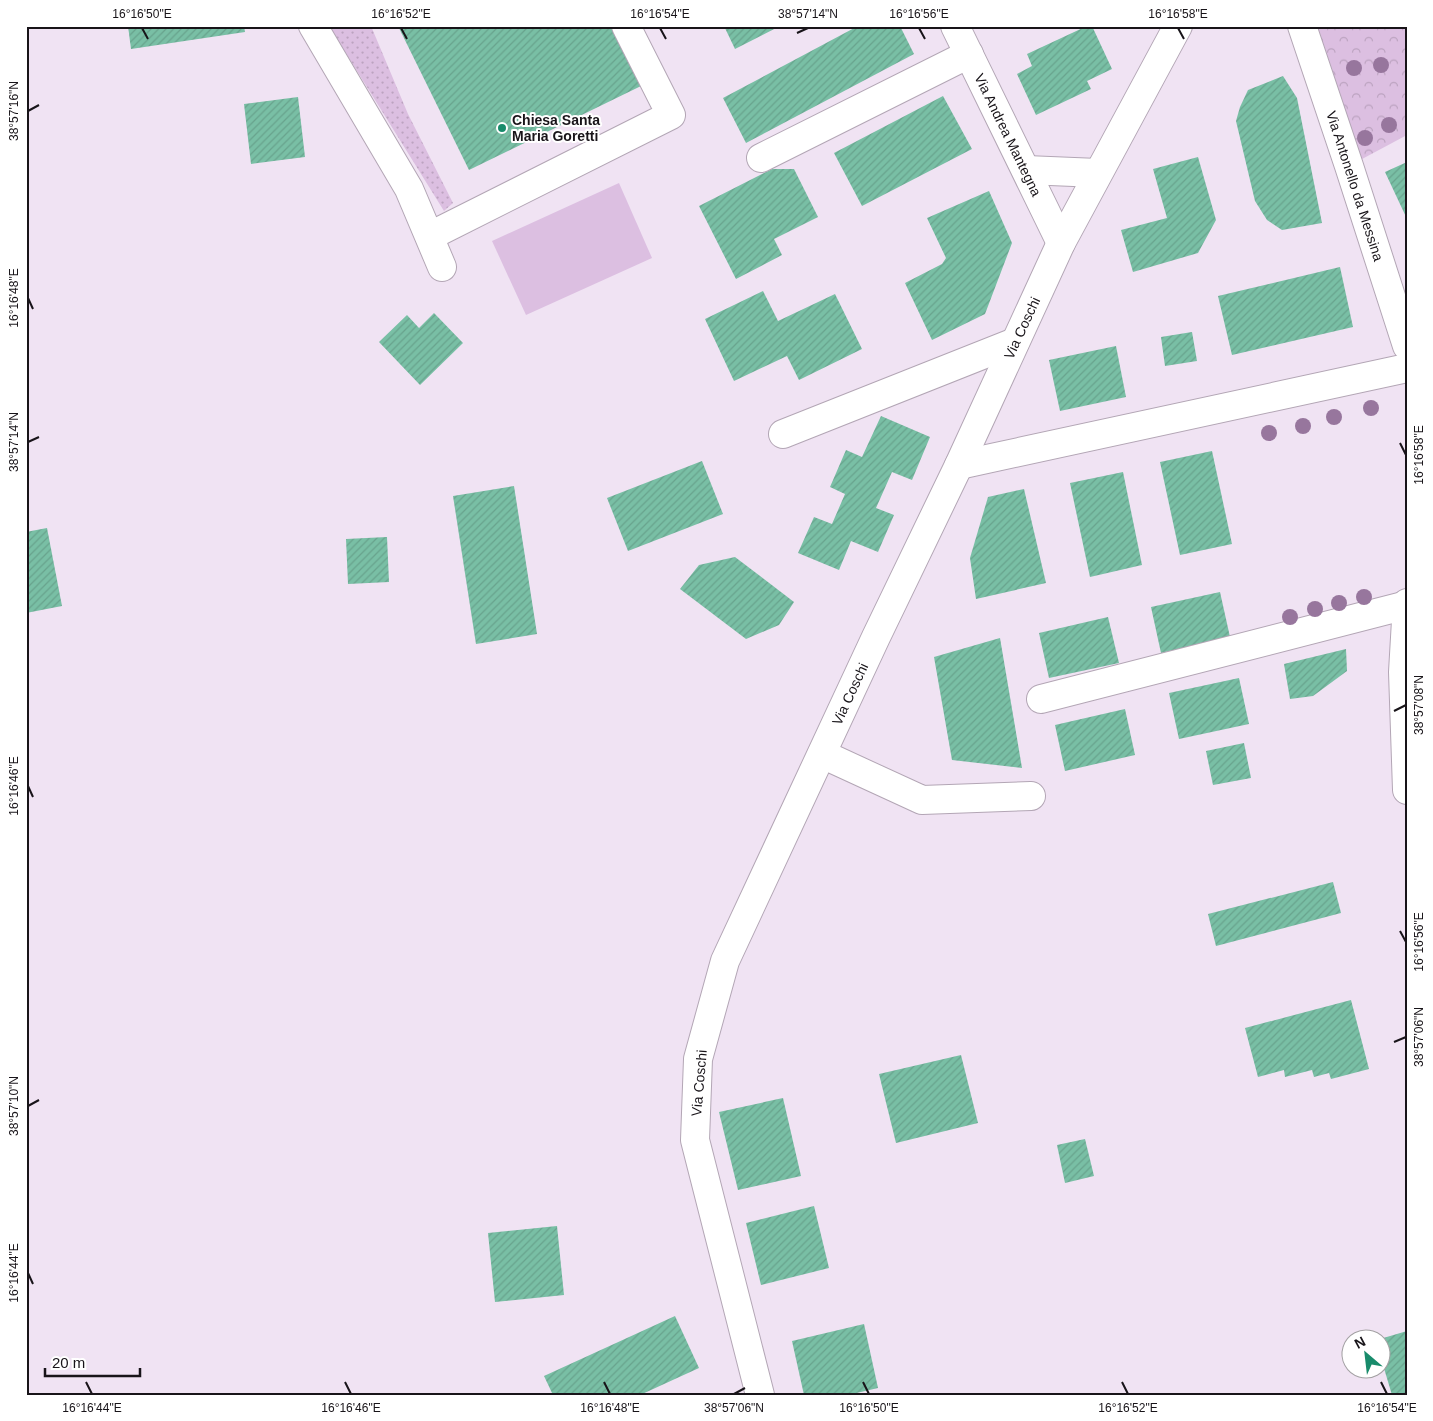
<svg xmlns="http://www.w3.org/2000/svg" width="1433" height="1421" font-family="Helvetica,sans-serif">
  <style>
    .grass { fill: url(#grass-dots) }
    .park { fill: url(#park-crowns) }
    .garden { fill: #dcbfe1 }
    .building { fill: url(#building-hatch) }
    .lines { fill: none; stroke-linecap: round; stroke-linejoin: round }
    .minor-casing { stroke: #b3a6b5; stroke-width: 30 }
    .minor { stroke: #fff; stroke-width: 28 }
    .tree { fill: #97769d }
    .ticks { fill: none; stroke: #181419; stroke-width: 2 }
    .poi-dot { fill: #188b6b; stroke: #fff; stroke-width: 2 }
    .labels { text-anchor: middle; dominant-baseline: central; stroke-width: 4; stroke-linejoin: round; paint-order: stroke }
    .poi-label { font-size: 14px; font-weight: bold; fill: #181419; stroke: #fff; text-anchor: start }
    .street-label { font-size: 14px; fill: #181419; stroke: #fff }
    .neatline { fill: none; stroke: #181419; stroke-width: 2 }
    .ticks-label { font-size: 12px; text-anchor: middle; fill: #181419 }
  </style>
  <defs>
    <pattern id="grass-dots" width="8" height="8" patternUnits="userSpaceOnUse" patternTransform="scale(1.25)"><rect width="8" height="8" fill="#dcbfe1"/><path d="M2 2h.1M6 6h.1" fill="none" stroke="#bca3c0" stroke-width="1.8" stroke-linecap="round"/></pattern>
    <pattern id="park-crowns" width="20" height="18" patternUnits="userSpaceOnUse" patternTransform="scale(1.25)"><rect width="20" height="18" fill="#dcbfe1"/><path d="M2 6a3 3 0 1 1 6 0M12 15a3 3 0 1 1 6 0" fill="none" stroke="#bca3c0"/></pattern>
    <pattern id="building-hatch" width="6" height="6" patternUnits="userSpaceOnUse" patternTransform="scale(1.25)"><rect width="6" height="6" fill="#79bfa5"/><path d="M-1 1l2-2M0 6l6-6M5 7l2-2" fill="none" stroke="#68a38d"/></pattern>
  </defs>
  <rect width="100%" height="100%" fill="#f0e3f3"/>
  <path class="grass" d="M329,26H371L408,114L453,203L444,211Z"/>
  <path class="park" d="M1302,26H1407V135L1349,166Z"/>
  <path class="garden" d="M619,183L652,258L526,315L492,241Z"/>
  <g class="building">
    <path d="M128,26H244L245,32L131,49Z"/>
    <path d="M398,26H611L641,86L469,170Z"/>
    <path d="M724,26H780L735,49Z"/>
    <path d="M858,26H900L914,54L746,143L723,98Z"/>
    <path d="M1087,26H1092L1112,69L1087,81L1091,89L1036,115L1017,74L1032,66L1027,54Z"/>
    <path d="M1283,76L1297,98L1322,223L1282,230L1267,220L1255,201L1236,121L1240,107L1248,90Z"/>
    <path d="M943,96L972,149L862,206L834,153Z"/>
    <path d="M298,97L305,157L251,164L244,104Z"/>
    <path d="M1198,157L1216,220L1198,253L1133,272L1121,230L1167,218L1153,169Z"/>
    <path d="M1407,162V219L1385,172Z"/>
    <path d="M772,169H794L818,217L774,239L782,255L736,279L699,206Z"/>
    <path d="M989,191L1012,243L985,314L932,340L905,283L942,264L946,258L927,218Z"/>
    <path d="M1340,267L1353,327L1232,355L1218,296Z"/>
    <path d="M763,291L778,321L835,294L862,349L799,380L787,356L734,381L705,319Z"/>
    <path d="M434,313L463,343L420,385L379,342L407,315L419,328Z"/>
    <path d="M1192,332L1197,361L1165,366L1161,337Z"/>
    <path d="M1116,346L1126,397L1060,411L1049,360Z"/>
    <path d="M881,416L930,437L912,480L892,472L876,508L894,515L878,552L851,541L839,570L798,553L814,517L832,524L845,494L830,487L846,450L862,457Z"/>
    <path d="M1212,451L1232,544L1180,555L1160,462Z"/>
    <path d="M702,461L723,514L628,551L607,498Z"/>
    <path d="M1123,472L1142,565L1090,577L1070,483Z"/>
    <path d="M514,486L537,634L476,644L453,496Z"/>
    <path d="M1024,489L1046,583L976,599L970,558L988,497Z"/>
    <path d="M47,528L62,606L26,613V532Z"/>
    <path d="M387,537L389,582L348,584L346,539Z"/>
    <path d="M735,557L794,602L779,625L746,639L680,589L699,565Z"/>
    <path d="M1220,592L1230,637L1161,653L1151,607Z"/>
    <path d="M1108,617L1119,663L1049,678L1039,633Z"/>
    <path d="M1000,638L1022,768L952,760L934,657Z"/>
    <path d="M1346,649L1347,671L1313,696L1290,699L1284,664Z"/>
    <path d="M1239,678L1249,724L1179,739L1169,693Z"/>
    <path d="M1125,709L1135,755L1065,771L1055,725Z"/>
    <path d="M1244,743L1251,778L1213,785L1206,751Z"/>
    <path d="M1333,882L1341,913L1216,946L1208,914Z"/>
    <path d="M1351,1000L1369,1069L1331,1079L1329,1073L1314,1077L1312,1070L1285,1077L1284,1070L1258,1077L1245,1028Z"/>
    <path d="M961,1055L978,1123L896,1143L879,1074Z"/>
    <path d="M783,1098L801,1176L738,1190L719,1112Z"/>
    <path d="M1085,1139L1094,1176L1065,1183L1057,1145Z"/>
    <path d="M814,1206L829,1268L761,1285L746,1223Z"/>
    <path d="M557,1226L564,1295L495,1302L488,1233Z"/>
    <path d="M675,1316L699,1368L640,1395H553L544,1376Z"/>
    <path d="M864,1324L878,1388L848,1395H804L792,1341Z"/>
    <path d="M1407,1331V1395H1392L1380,1355V1339Z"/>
  </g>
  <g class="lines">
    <defs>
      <g id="minor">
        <path d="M313,26L409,189L442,267"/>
        <path d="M955,26L1061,243"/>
        <path d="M1302,26L1349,166L1407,346"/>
        <path d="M761,158L969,54"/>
        <path d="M1026,170L1098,173"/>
        <path d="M430,236L671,115L626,26"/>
        <path d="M783,434L1015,342"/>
        <path d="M959,465L1407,368"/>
        <path d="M1407,603L1403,672L1407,790"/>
        <path d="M1041,699L1407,605"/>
        <path d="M822,754L922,800L1031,796"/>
        <path d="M760,1395L695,1140L698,1059L725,961L876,637L959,465L1061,243L1178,26"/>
      </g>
    </defs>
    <use href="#minor" class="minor-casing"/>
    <use href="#minor" class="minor"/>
  </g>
  <g class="tree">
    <circle cx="1381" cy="65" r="8"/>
    <circle cx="1354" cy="68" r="8"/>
    <circle cx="1389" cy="125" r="8"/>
    <circle cx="1365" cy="138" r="8"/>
    <circle cx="1371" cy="408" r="8"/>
    <circle cx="1334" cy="417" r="8"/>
    <circle cx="1303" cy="426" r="8"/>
    <circle cx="1269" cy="433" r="8"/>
    <circle cx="1364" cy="597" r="8"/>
    <circle cx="1339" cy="603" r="8"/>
    <circle cx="1315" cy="609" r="8"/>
    <circle cx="1290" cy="617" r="8"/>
  </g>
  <path class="ticks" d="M142,28L148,39M401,28L407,39M660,28L666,39M919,28L925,39M1178,28L1184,39M797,33L808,28M28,111L39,105M28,298L33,309M28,442L39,437M1400,443L1406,455M1394,711L1406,705M28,786L33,797M1400,931L1406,942M1394,1042L1406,1037M28,1106L39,1100M28,1273L33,1284M86,1382L92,1394M345,1382L351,1394M604,1382L610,1394M863,1382L869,1394M1122,1382L1128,1394M1381,1382L1387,1394M734,1394L745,1388"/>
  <circle class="poi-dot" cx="502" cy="128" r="5"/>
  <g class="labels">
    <g class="poi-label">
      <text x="512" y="120">Chiesa Santa<tspan x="512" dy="16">Maria Goretti</tspan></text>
    </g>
    <g class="street-label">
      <text transform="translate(1008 135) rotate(64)">Via Andrea Mantegna</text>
      <text transform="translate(1355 186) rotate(72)">Via Antonello da Messina</text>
      <text transform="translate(1022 328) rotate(-65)">Via Coschi</text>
      <text transform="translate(850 694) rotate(-65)">Via Coschi</text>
      <text transform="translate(699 1083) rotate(-85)">Via Coschi</text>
    </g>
  </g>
  <rect width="1433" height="1421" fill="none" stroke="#ffffff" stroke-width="55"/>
  <g transform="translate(1366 1354) rotate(332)"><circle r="24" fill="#ffffff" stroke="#a3a1a3"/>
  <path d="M0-4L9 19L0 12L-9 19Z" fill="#188b6b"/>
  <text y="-8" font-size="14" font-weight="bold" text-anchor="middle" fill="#181419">N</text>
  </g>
  <path d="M45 1368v8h95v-8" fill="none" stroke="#181419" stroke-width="2.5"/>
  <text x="52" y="1368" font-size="15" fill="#181419" stroke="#ffffff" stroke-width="4" paint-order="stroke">20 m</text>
  <rect x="28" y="28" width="1378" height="1366" class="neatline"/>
  <g class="ticks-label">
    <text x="142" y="18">16°16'50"E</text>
    <text x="401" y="18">16°16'52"E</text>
    <text x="660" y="18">16°16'54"E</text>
    <text x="808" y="18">38°57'14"N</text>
    <text x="919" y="18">16°16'56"E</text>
    <text x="1178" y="18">16°16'58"E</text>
    <text transform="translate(14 111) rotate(-90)" y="4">38°57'16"N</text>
    <text transform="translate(14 298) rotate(-90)" y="4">16°16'48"E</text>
    <text transform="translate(14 442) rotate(-90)" y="4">38°57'14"N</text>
    <text transform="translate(1419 455) rotate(-90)" y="4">16°16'58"E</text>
    <text transform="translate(1419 705) rotate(-90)" y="4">38°57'08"N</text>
    <text transform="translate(14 786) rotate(-90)" y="4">16°16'46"E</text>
    <text transform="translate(1419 942) rotate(-90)" y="4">16°16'56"E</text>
    <text transform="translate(1419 1037) rotate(-90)" y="4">38°57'06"N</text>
    <text transform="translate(14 1106) rotate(-90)" y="4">38°57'10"N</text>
    <text transform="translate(14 1273) rotate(-90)" y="4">16°16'44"E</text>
    <text x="92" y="1412">16°16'44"E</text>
    <text x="351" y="1412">16°16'46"E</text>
    <text x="610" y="1412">16°16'48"E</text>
    <text x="734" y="1412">38°57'06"N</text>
    <text x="869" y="1412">16°16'50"E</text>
    <text x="1128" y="1412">16°16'52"E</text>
    <text x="1387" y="1412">16°16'54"E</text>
  </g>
</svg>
